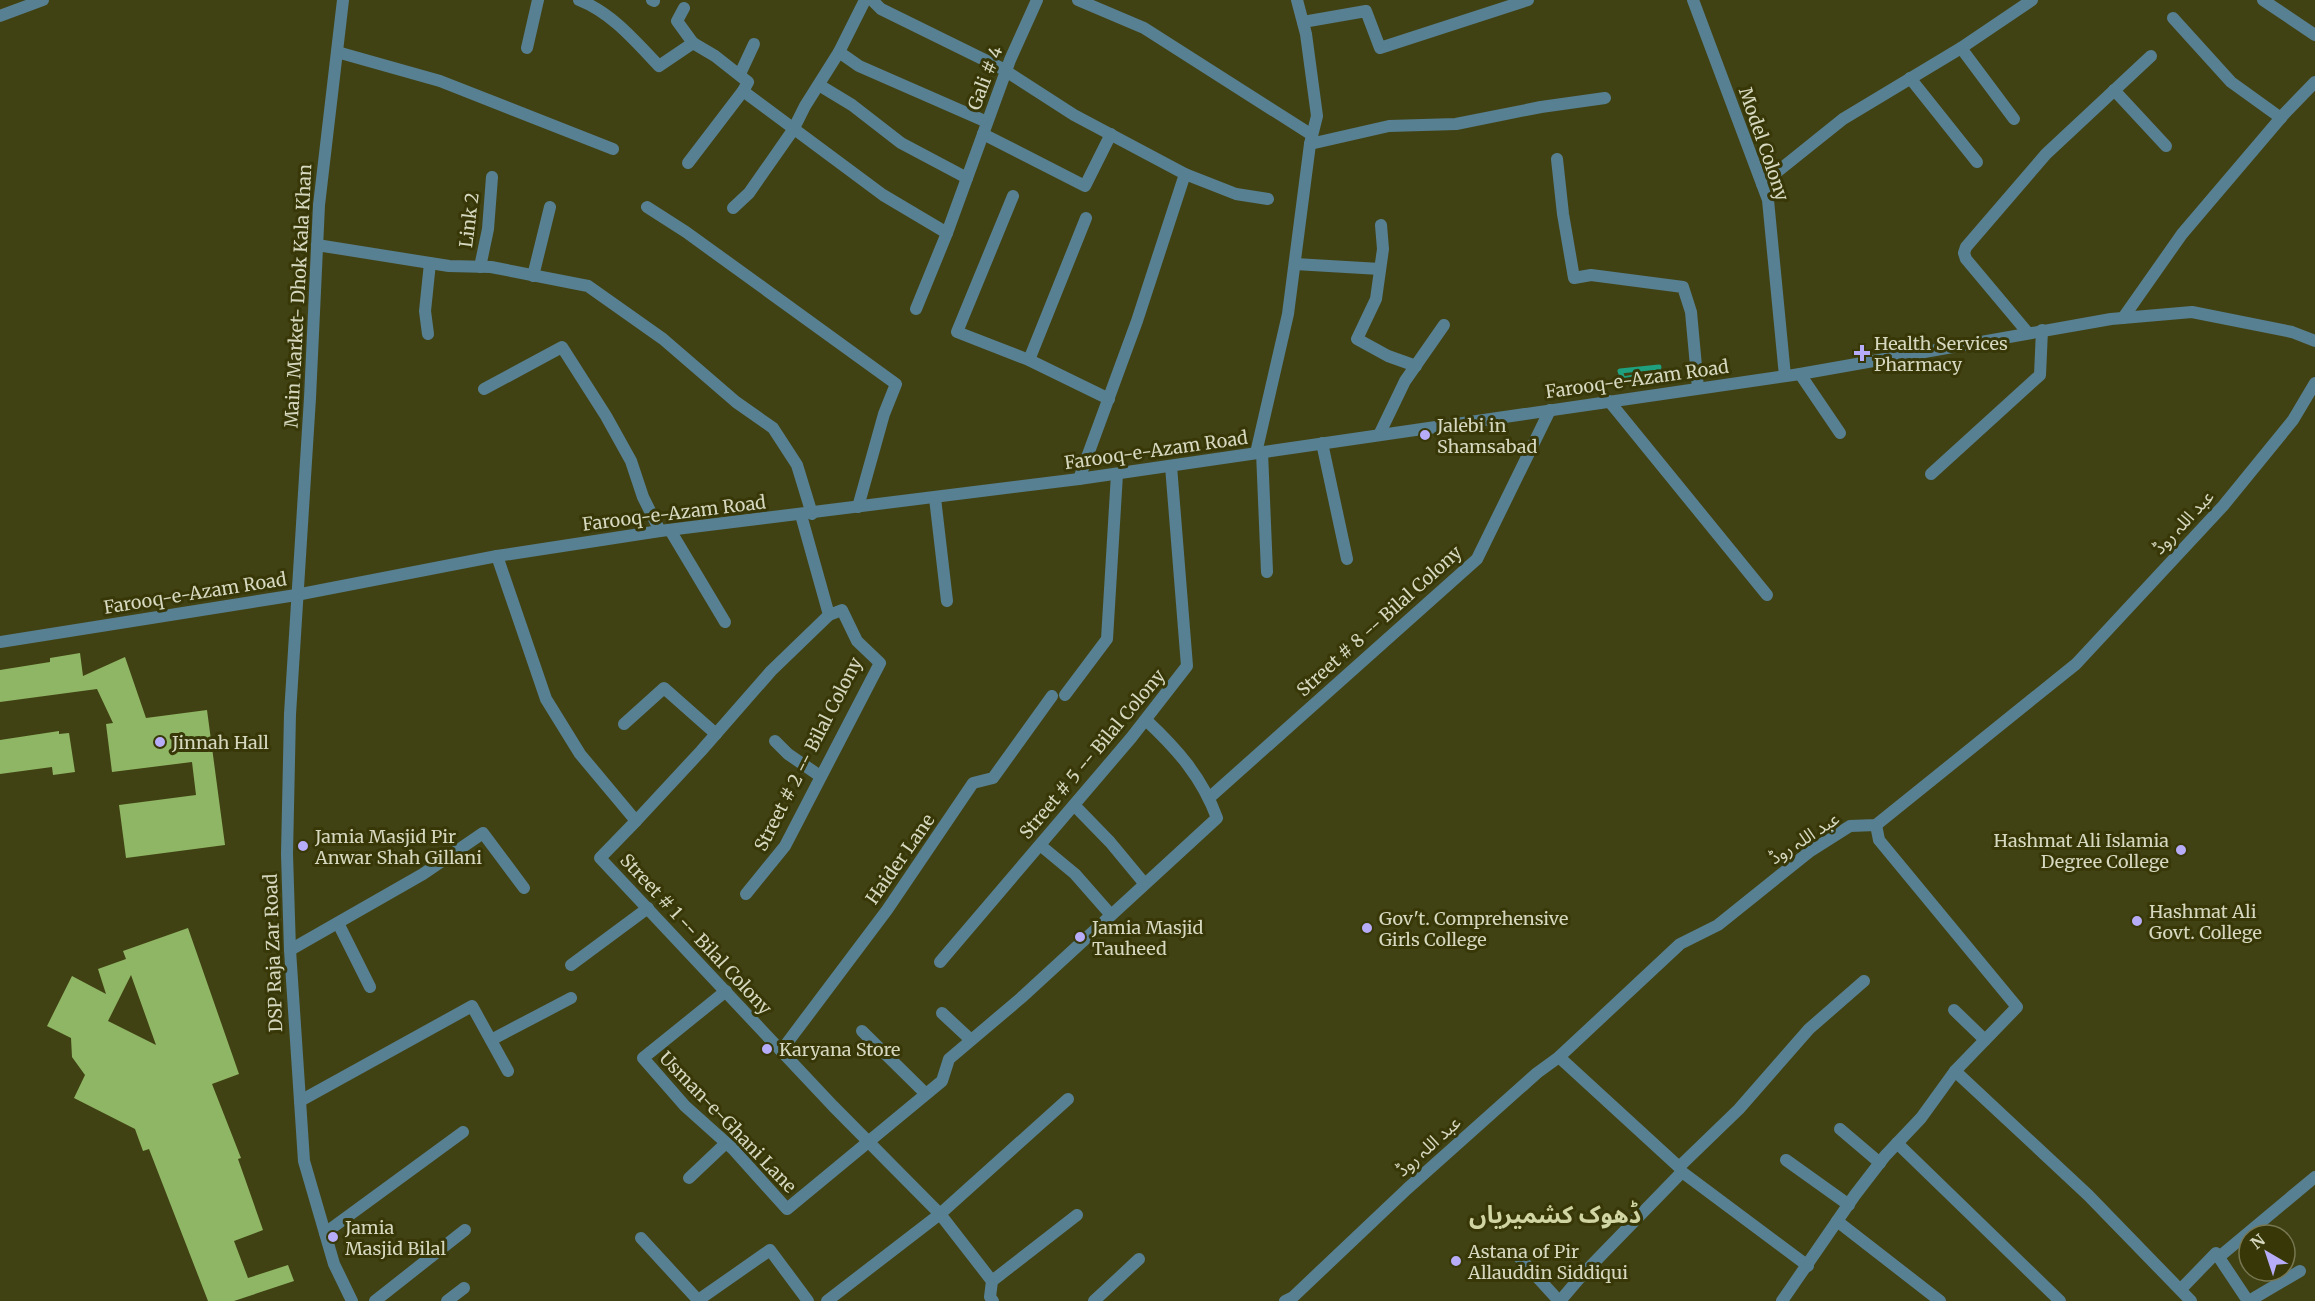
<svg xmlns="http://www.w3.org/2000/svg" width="2315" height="1301" font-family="Merriweather,'Noto Sans Arabic',serif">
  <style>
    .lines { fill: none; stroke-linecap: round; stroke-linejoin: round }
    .stream { stroke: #1fa07f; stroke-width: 5 }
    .building { fill: #8fb664; fill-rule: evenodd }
    .pedestrian { stroke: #588093; stroke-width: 12 }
    .minor { stroke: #588093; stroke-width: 12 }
    .tertiary { stroke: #588093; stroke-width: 12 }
    .poi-dot { fill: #b6acf8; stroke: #373708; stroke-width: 2 }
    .labels { text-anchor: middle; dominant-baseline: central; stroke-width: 6; stroke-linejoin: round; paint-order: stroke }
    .street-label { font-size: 18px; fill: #d6d8bf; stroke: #373708 }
    .poi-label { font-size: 18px; fill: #d6d8bf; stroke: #373708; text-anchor: start }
    .district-label { font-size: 24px; font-weight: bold; fill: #d1d4a3; stroke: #373708 }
  </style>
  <rect width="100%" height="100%" fill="#414214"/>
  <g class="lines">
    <path class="stream" d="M1659,367L1657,373L1623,379L1620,371Z"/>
  </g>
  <g class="building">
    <path d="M80,653L83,676L125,657L146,718L207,710L225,845L126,858L119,805L196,795L192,762L112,772L106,724L113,723L97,689L0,702V670L50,662V658Z"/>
    <path d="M59,731V734L69,733L75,772L53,775L52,767L0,774V740Z"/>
    <path d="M188,928L239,1074L212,1084L241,1158L238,1159L263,1230L234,1241L248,1278L288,1265L294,1281L234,1301H208L149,1149L143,1151L135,1129L74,1098L85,1075L72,1057L71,1038L47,1026L72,976L106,994L98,969L126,959L123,951ZM131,975L156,1045L108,1021Z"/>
  </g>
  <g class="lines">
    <path class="pedestrian" d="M1693,0L1768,200L1785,376"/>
    <g class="minor">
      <path d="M579,0C612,13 635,41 659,66L693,43L715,56L748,82L743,91L883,195L947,233L1010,60L1037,0"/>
      <path d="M652,0L654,1"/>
      <path d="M872,0L881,9L1001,68L1074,115L1185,174L1137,321L1079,479"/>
      <path d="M1078,0L1144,28L1312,135"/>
      <path d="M2263,0L2315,35"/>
      <path d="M684,8L677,21L693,43"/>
      <path d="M0,16L43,0"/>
      <path d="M2173,18L2231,82L2281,118"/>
      <path d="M1303,22L1366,11L1380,48L1528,0"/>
      <path d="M527,48L538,0"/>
      <path d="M1961,48L2014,119"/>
      <path d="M337,52L440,81L613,149"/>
      <path d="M839,52L859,66L987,122"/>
      <path d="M740,74L754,44"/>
      <path d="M1910,78L1977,162"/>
      <path d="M819,85L852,105L901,143L967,178"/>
      <path d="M2114,90L2166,146"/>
      <path d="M983,134L1085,186L1111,134"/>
      <path d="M1310,144L1389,126L1456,124L1541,107L1605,98"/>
      <path d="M1557,159L1563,214L1574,278L1591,275L1683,287L1691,312L1698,388"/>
      <path d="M688,163L743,91"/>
      <path d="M1185,174L1236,194L1268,199"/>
      <path d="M1762,184L1843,119L1961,48L2032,0"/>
      <path d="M1013,196L957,332L1029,360L1109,399"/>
      <path d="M647,207L686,232L896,384L884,414L858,507"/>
      <path d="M733,208L749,193L793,130L805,106L839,52L865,0"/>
      <path d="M1381,225L1383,249L1376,299L1357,339L1388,356L1416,366"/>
      <path d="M317,245L449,266L491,267L588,286L663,339L736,402L773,428L797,465L812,514"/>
      <path d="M1295,264L1380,269"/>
      <path d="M480,267L488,229L492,177"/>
      <path d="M533,276L550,207"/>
      <path d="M916,309L947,233"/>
      <path d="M2123,318L2182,234L2285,113L2315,82"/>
      <path d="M2028,333L1966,259L1964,253L1966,247L2046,154L2151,56"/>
      <path d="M428,334L425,311L430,263"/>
      <path d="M1029,360L1086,218"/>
      <path d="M1800,374L1840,433"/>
      <path d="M484,389L562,347L606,416L631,461L643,497L660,531"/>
      <path d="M1609,401L1767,595"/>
      <path d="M1379,435L1405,381L1444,325"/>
      <path d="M1322,443L1347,559"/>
      <path d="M1262,452L1267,572"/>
      <path d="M1256,453L1288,314L1310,144L1317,116L1306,34L1297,0"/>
      <path d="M1931,474L2040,375L2042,330"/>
      <path d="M935,498L947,601"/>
      <path d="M670,530L725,622"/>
      <path d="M497,556L546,699L580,754L636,821L600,858L833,1106L940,1214L992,1281L990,1297L993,1301"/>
      <path d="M1065,695L1107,639L1117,474"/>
      <path d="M624,724L664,688L716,734"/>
      <path d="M775,741L788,754L820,776"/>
      <path d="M1209,798L1477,559L1550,410"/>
      <path d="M1074,805L1110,842L1144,883"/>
      <path d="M636,821L701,751L771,671L829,615L801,515"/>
      <path d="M1040,845L1075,874L1111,915"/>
      <path d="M746,894L785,846L880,663L857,641L842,610L829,615"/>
      <path d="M338,923L370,987"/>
      <path d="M290,950L423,874L483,833L524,888"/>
      <path d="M940,962L1131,738L1187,666L1171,466"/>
      <path d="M571,965L648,908"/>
      <path d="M726,991L643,1058L685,1106L733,1149L787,1209L942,1081L949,1059L1021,998L1217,818C1202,777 1177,749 1146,720"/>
      <path d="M1954,1010L1985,1040"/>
      <path d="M942,1013L971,1040"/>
      <path d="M862,1031L926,1094"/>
      <path d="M491,1040L571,998"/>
      <path d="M781,1051L887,910L973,783L993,778L1052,696"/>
      <path d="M1559,1057L1679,1167L1682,1172L1808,1266"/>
      <path d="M1955,1071L2088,1195L2191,1301"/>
      <path d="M300,1101L472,1006L508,1071"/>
      <path d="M1840,1129L1880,1163"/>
      <path d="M1897,1143L2060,1301"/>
      <path d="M1786,1160L1849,1205"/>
      <path d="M1679,1167L1739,1109L1809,1029L1864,981"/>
      <path d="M689,1178L726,1143"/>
      <path d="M1837,1221L1940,1301"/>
      <path d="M325,1233L463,1132"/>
      <path d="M641,1238L698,1300"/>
      <path d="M1519,1257L1559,1301"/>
      <path d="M2219,1257L2315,1177"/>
      <path d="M992,1281L1077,1215"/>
      <path d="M2181,1289L2216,1253L2248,1301"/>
      <path d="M375,1301L465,1230"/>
      <path d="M447,1301L464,1288"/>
      <path d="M697,1301L770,1250L808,1301"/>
      <path d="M827,1301L940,1214L1068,1099"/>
      <path d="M1094,1301L1139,1259"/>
      <path d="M1560,1301L1583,1274L1682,1172"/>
      <path d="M1782,1301L1855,1195L1885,1156L1921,1118L1955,1071L2017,1007L1879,840L1876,825"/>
      <path d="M2249,1301L2300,1271"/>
    </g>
    <g class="tertiary">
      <path d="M343,0L319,205L310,398L290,714L287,854L290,950L304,1161L334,1264L352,1301"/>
      <path d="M0,642L296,595L497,556L660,531L1079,479L1800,374L2111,319L2192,312L2292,332L2315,341"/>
      <path d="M1285,1301L1293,1297L1407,1189L1537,1073L1559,1057L1680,944L1718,925L1809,852L1850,826L1876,825L2076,664L2223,506L2293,420L2315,383"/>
    </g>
  </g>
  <g class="poi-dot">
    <path d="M1859 344h6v6h6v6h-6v6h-6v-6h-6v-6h6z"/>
    <circle cx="1425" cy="435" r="6"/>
    <circle cx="160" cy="742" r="6"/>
    <circle cx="303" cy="846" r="6"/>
    <circle cx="2181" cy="850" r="6"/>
    <circle cx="2137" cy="921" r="6"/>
    <circle cx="1367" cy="928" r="6"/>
    <circle cx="1080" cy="937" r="6"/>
    <circle cx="767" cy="1049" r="6"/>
    <circle cx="333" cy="1237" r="6"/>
    <circle cx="1456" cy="1261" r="6"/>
  </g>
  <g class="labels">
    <g class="street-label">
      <text transform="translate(985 78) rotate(-69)">Gali # 4</text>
      <text transform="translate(1764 144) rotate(71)">Model Colony</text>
      <text transform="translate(469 220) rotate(-83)">Link 2</text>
      <text transform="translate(298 296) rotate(-87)">Main Market- Dhok Kala Khan</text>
      <text transform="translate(1637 379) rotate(-8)">Farooq-e-Azam Road</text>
      <text transform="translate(1156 450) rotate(-8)">Farooq-e-Azam Road</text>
      <text transform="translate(674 513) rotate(-7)">Farooq-e-Azam Road</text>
      <text transform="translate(2183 522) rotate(-47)">عبد اللہ روڈ</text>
      <text transform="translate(195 593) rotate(-9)">Farooq-e-Azam Road</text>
      <text transform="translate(1379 621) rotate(-42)">Street # 8 -- Bilal Colony</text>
      <text transform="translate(808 754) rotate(-63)">Street # 2 -- Bilal Colony</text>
      <text transform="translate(1092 754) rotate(-50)">Street # 5 -- Bilal Colony</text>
      <text transform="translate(1804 838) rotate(-33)">عبد اللہ روڈ</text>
      <text transform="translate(900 859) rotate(-55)">Haider Lane</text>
      <text transform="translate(696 934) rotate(47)">Street # 1 -- Bilal Colony</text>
      <text transform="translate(273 953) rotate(-92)">DSP Raja Zar Road</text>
      <text transform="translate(728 1122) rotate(46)">Usman-e-Ghani Lane</text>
      <text transform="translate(1428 1146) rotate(-42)">عبد اللہ روڈ</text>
    </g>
    <g class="poi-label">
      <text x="1874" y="343">Health Services<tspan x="1874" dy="21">Pharmacy</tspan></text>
      <text x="1437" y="425">Jalebi in<tspan x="1437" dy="21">Shamsabad</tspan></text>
      <text x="172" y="742">Jinnah Hall</text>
      <text x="315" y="836">Jamia Masjid Pir<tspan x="315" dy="21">Anwar Shah Gillani</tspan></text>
      <text x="2169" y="840" text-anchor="end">Hashmat Ali Islamia<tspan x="2169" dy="21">Degree College</tspan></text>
      <text x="2149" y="911">Hashmat Ali<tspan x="2149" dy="21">Govt. College</tspan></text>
      <text x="1379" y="918">Gov't. Comprehensive<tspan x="1379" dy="21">Girls College</tspan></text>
      <text x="1092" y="927">Jamia Masjid<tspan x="1092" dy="21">Tauheed</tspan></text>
      <text x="779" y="1049">Karyana Store</text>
      <text x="345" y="1227">Jamia<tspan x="345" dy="21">Masjid Bilal</tspan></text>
      <text x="1468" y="1251">Astana of Pir<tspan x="1468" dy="21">Allauddin Siddiqui</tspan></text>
    </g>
    <g class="district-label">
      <text x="1555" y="1214">ڈھوک کشمیریاں</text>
    </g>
  </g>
  <g transform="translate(2267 1253) rotate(321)"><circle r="28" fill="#373708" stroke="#777751" stroke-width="1.5"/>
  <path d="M0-4.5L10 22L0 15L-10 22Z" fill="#b6acf8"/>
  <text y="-9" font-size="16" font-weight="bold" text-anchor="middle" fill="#d6d8bf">N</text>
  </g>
</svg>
